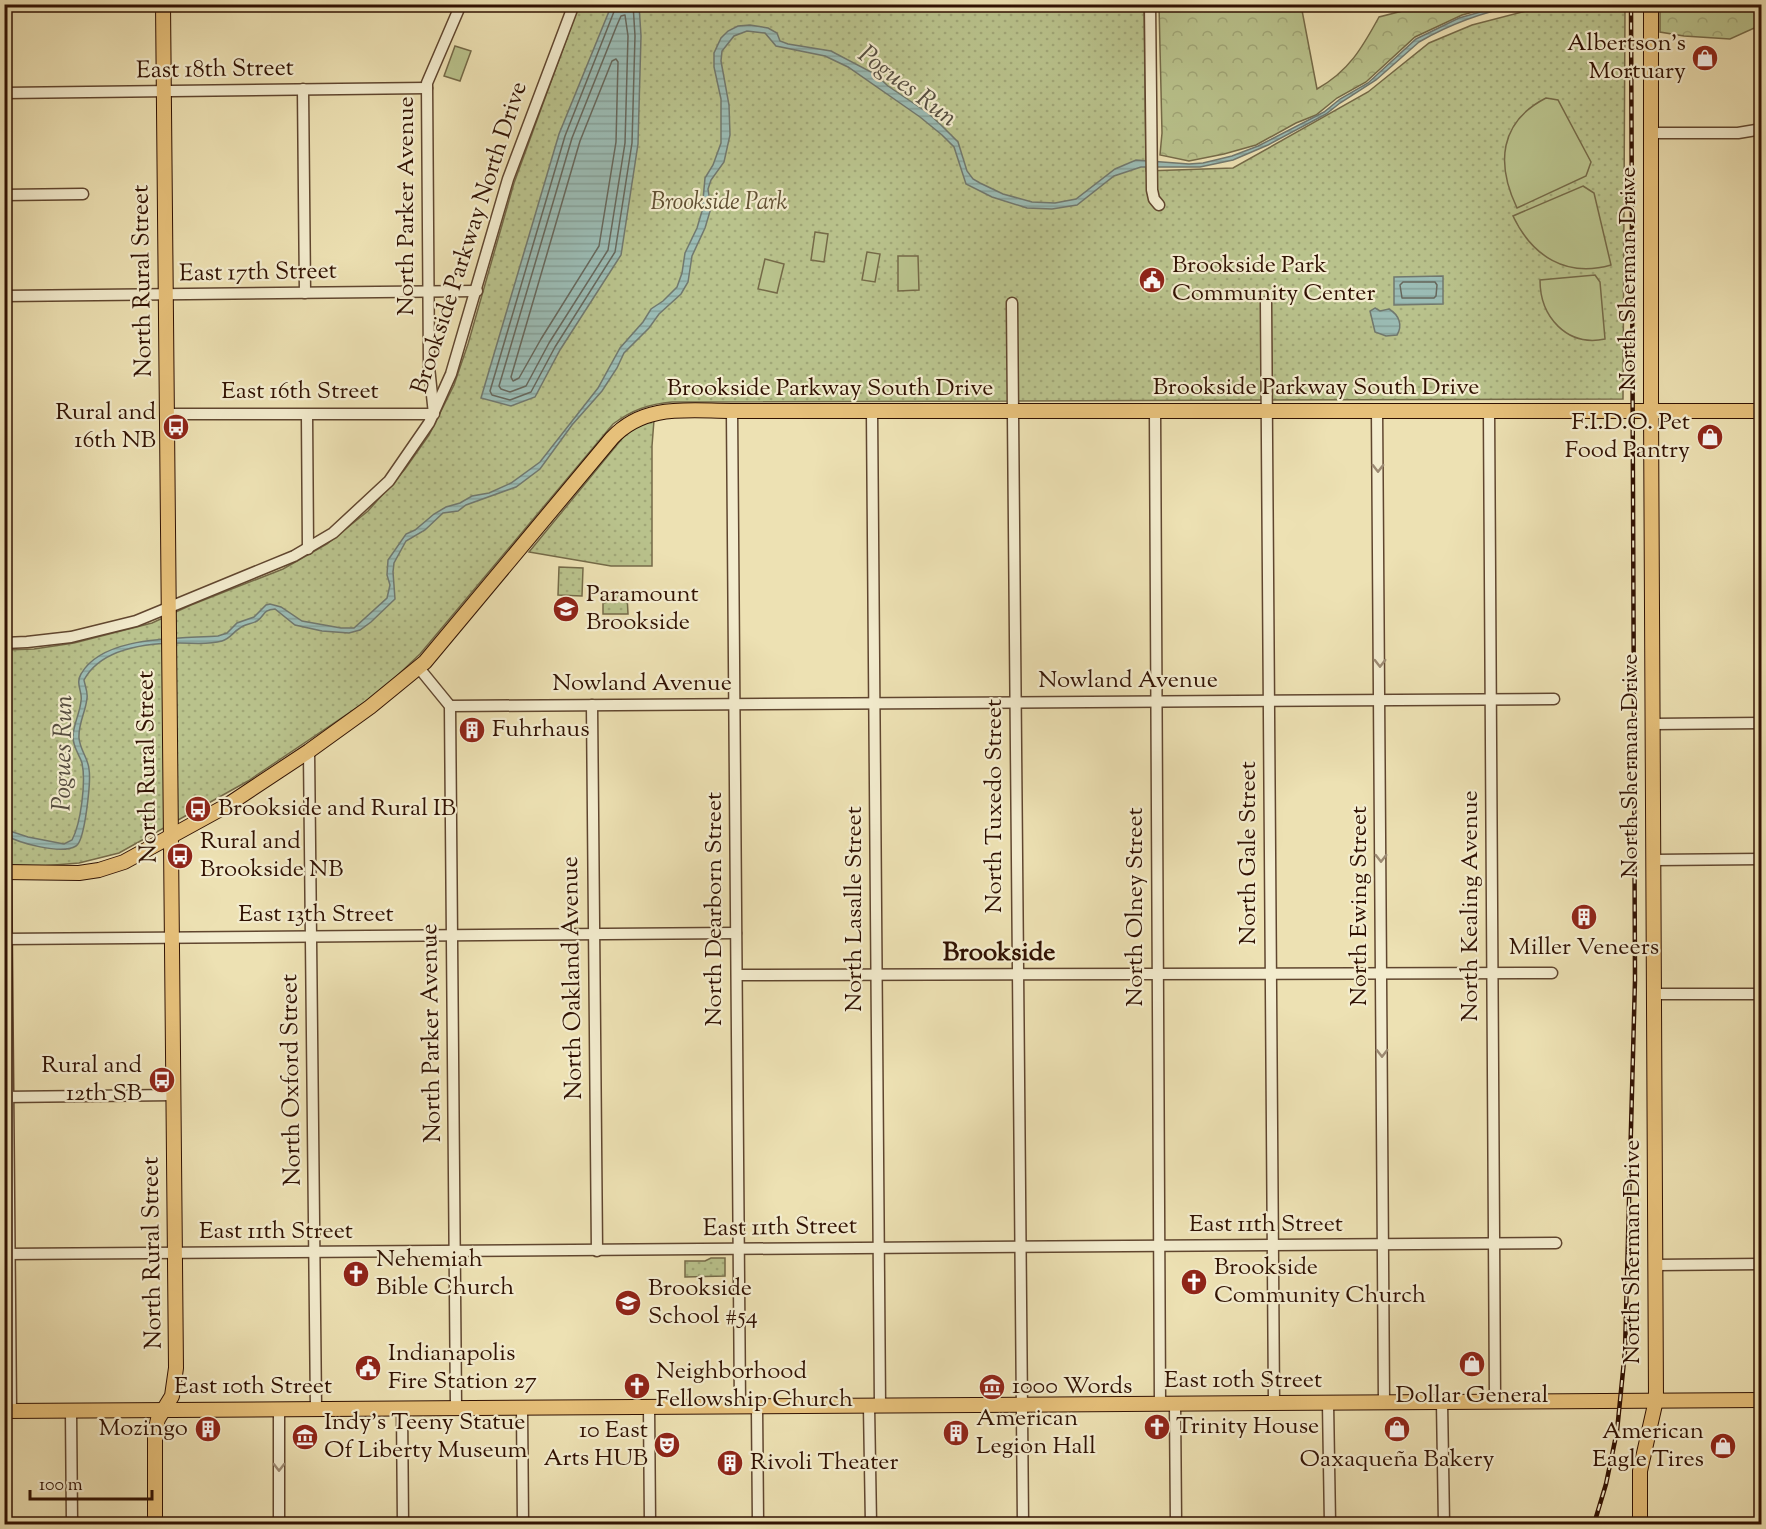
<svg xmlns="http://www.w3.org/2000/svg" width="1766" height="1529" font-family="'Sorts Mill Goudy',serif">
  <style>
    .forest { fill: url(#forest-crowns); stroke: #756a48; stroke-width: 1.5 }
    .park { fill: url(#park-dots); stroke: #756a48; stroke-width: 1.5 }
    .pitch { fill: #b9c28c; stroke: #756a48; stroke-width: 1.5 }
    .water { fill: url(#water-rules); stroke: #71786e; stroke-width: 1.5 }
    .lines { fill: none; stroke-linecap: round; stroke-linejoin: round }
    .shore { stroke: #66675c; stroke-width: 1.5 }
    .minor-casing { stroke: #60462f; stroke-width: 13 }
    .major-casing { stroke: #311203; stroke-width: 16 }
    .minor { stroke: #f3ecce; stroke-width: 10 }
    .major { stroke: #e6c07a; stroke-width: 14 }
    .rail-casing { stroke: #311203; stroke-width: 4.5 }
    .rail { stroke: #f3ecce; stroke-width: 2; stroke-dasharray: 7; stroke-linecap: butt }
    .oneway { stroke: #9c8a73 }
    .labels { text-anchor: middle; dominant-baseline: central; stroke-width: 4.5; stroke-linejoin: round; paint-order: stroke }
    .poi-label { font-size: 24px; fill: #311203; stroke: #f3ecce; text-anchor: start }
    .street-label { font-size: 24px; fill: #311203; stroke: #f3ecce }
    .park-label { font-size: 24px; font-style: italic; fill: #615033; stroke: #f3ecce }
    .water-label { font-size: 26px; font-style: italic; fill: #564e41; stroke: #f3ecce }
    .neighbourhood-label { font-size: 26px; font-weight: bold; fill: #311203; stroke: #f3ecce }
  </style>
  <defs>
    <pattern id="forest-crowns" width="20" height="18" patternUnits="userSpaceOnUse" patternTransform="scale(1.5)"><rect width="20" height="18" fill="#b9c28c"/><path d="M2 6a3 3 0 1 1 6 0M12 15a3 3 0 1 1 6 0" fill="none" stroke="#a0a677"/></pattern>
    <pattern id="park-dots" width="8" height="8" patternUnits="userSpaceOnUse" patternTransform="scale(1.5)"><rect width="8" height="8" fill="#b9c28c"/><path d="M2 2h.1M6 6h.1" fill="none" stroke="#a0a677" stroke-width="1.8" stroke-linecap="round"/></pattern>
    <pattern id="water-rules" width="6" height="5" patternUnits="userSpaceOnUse" patternTransform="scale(1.5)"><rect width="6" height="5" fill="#9bbcb5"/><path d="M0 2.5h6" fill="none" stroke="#86a19a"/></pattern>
  </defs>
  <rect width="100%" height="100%" fill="#ede1b3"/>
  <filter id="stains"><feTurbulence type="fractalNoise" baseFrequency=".00333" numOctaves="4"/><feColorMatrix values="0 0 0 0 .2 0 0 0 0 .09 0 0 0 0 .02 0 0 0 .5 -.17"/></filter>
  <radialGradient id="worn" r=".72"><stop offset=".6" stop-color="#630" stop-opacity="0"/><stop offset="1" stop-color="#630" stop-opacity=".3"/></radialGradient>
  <g class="forest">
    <path d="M1159,5H1301L1317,89C1349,71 1362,48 1379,17L1426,5H1499L1462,15L1415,37L1366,82L1337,98L1316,115L1296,123L1256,145L1224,154L1189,161L1160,155L1162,133Z"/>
    <path d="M1660,5L1715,11L1734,5H1761V25L1730,39L1684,36L1660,32Z"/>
  </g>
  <g class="park">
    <path d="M579,5H1144L1146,171L1233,168L1368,92L1429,43L1472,25L1530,10L1625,9L1623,399L672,402C649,404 632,410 613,424L420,654L380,692L248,781L119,853L79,863L42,866L5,865L4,650L34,649L74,643L152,623L191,605L283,569L327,544L368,511L405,469L429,435L454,385L468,344L514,183Z"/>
    <path d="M654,420L652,446V566H611L529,552L625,435L638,426Z"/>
    <path d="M559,567L583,568L582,596L558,595Z"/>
    <path d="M615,595H627L628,614H603V603L608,602V599H615Z"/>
    <path d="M711,1258H725V1276L685,1277V1261H705Z"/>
  </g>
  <g class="pitch">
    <path d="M455,46L471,51L460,81L444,76Z"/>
    <path d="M1546,98L1558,100L1591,162L1586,176L1517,208C1496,164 1499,122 1546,98Z"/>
    <path d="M1583,186L1594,193L1611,265C1566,278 1532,256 1513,216Z"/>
    <path d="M815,232L828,234L824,262L811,260Z"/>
    <path d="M867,252L880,254L875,282L862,280Z"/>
    <path d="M898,256H918L919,290L898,291Z"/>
    <path d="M765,259L784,264L777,293L758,289Z"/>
    <path d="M1595,275L1600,282L1605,339C1567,347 1540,317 1540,280Z"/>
  </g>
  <g class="water">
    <path d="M612,4L639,5L641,36L638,144L621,255L560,350L535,397L511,406L481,398L559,134Z"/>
    <path d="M1505,5H1519C1483,12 1450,24 1419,42L1376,80L1340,103L1326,114L1268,145L1233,160L1200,167H1141L1114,176L1077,205L1052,209L1027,208L992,197L966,184L954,147L942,135L920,117L848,67L825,56L776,46L765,33L747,31L734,36L722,51L721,61L729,105L730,135L724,162L711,180L708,189L711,208L705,228L692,256L688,282L681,294L659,314L649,328L624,353L617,368L602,391L572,425L540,469L516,487L466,505L458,511L443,513L425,530L406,541L394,563L393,572L395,599L371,622L360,630L349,633L322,631L295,625L275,609C262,610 265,616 257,621C252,624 245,624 240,628C233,632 230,639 222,641C208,645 194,643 180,643C148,643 101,648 84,680C85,686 88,692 87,698C86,711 78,724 79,738C80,750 88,758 89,769C91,781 85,841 76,846C61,855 19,843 5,835L4,829L28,837L64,844L72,840C81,823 86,782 82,763C79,754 73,747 73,737C73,725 80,713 81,701C83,692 75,684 81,674C103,635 179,639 218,636L227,633L237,623L254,617L266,605L270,604L281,607L302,621L341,628H354L387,598L390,585L387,575L388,560L406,534L415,530L434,514L446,507L460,503L472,496L489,493L511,483L540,462L598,388L620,348L643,322L651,309L663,301L677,287L682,273L685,253L697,228L702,211L705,178L713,165L721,143V99L714,67V53L721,38L728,31L738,26L750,25L768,28L777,33L780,41L788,44L831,51L875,74L888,86L928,113L941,125L958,142L967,171L973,179L980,183L1003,194L1032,202L1055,203L1076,199L1115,169L1136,160L1189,164L1203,163L1232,156L1258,146L1324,112L1340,99L1368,83L1416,39L1459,18Z"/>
    <path d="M1443,276V304L1394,305V277Z"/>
    <path d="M1375,308L1380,311L1389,309C1399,315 1403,325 1397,335L1386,336L1375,332L1370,311Z"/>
  </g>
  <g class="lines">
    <g class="shore">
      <path d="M617,4L565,136L490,391L492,395L510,400L531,392L555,347L615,252L632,143L635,36L633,4"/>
      <path d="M625,15L628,36L625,143L608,250L549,343L526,386L510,392L501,389L499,386L572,138L617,25L621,16Z"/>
      <path d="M616,59L618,62L616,142L599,246L541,339L519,378L513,381L511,377L580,141L612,61Z"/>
      <path d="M1403,282H1435L1437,285L1436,296L1434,298H1402L1400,285Z"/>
    </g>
    <defs>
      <g id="minor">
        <path d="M1150,4L1152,190L1154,199L1159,205"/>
        <path d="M303,89L305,293"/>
        <path d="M4,93L427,88"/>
        <path d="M1652,133H1738L1762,129"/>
        <path d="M4,195L83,194"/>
        <path d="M4,296L477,291"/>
        <path d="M1266,302L1274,1403"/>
        <path d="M1012,303L1023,1524"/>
        <path d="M1155,410L1160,1404"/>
        <path d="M1377,410L1384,1402"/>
        <path d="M1489,410L1495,1402"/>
        <path d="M732,411L740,1407"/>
        <path d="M872,411L880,1406"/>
        <path d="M167,414H434L429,367L427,83L461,4"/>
        <path d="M307,415L308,549"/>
        <path d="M4,643L27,642L71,637L136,621L294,556L333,533L389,481L429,423L451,374L508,179L574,4"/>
        <path d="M419,668L450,706L456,1408"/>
        <path d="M592,705L597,1251"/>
        <path d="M450,706L1554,699"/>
        <path d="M1653,724L1762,723"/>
        <path d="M309,751L316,1409"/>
        <path d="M1654,860L1762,859"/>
        <path d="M6,872L11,1411"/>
        <path d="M4,939L736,933"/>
        <path d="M737,975L1552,973"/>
        <path d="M1654,994H1762"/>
        <path d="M4,1097L174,1095"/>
        <path d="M4,1254L1556,1243"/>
        <path d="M1655,1265L1762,1264"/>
        <path d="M1761,1400L1762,1442"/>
        <path d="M1442,1402L1444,1524"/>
        <path d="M1328,1403L1330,1524"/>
        <path d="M1175,1404L1176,1524"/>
        <path d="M869,1406L871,1524"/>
        <path d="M649,1407L650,1524"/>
        <path d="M757,1407L758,1524"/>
        <path d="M522,1408L523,1524"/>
        <path d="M402,1409L403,1524"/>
        <path d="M279,1410V1524"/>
        <path d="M71,1411L72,1524"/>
      </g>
      <g id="major">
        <path d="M4,872L79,873L99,870L124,862L226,806L309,751L370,707L425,662L612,438C645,403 688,411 732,411H1762"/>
        <path d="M4,1411L1762,1400"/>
        <path d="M155,1524V1432L158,1419L172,1396L176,1368L163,4"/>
        <path d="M1640,1524V1471L1656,1400L1651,410V4"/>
      </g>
    </defs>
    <use href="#minor" class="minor-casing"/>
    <use href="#major" class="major-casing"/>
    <use href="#minor" class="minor"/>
    <use href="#major" class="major"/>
    <defs>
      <path id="rail" d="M1594,1524L1606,1484L1617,1431L1625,1351L1635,980L1631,4"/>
    </defs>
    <use href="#rail" class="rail-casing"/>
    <use href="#rail" class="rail"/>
  </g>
  <defs><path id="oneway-chevron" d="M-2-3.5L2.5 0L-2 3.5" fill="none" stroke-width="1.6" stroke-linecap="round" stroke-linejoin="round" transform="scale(1.5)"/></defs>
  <g class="oneway">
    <use href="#oneway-chevron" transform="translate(1378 468) rotate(90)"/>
    <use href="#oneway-chevron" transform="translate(1380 663) rotate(90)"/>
    <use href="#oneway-chevron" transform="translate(1381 858) rotate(90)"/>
    <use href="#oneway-chevron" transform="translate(1382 1053) rotate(90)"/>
    <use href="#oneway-chevron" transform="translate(279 1467) rotate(90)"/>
  </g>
  <defs>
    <symbol id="shop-disc" viewBox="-11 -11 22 22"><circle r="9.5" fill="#8f2418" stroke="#f3ecce"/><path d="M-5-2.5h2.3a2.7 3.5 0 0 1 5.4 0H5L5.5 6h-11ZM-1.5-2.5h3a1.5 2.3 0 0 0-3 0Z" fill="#fff"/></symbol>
    <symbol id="civic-disc" viewBox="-11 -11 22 22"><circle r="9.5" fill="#8f2418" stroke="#f3ecce"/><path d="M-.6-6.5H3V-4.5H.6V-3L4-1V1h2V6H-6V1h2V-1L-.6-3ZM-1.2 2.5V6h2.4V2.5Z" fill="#fff"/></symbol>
    <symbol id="bus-disc" viewBox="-11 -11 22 22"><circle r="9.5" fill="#8f2418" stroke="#f3ecce"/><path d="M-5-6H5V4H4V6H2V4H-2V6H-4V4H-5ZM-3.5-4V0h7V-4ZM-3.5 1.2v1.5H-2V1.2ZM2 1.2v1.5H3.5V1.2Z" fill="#fff"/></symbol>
    <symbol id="school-disc" viewBox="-11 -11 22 22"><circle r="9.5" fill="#8f2418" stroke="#f3ecce"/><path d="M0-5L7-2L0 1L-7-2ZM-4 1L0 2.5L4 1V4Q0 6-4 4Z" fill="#fff"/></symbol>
    <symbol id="building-disc" viewBox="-11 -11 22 22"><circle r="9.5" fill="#8f2418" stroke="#f3ecce"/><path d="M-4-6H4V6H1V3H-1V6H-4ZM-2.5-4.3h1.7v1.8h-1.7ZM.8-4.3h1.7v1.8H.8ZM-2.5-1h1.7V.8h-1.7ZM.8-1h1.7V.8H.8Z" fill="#fff"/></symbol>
    <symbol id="church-disc" viewBox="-11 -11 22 22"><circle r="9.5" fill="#8f2418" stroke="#f3ecce"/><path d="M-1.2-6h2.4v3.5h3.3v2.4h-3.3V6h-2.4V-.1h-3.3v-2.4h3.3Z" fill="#fff"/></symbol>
    <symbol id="museum-disc" viewBox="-11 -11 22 22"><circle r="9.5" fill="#8f2418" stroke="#f3ecce"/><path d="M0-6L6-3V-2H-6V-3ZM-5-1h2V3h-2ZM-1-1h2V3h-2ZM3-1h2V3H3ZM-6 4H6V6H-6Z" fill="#fff"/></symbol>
    <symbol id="theatre-disc" viewBox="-11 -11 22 22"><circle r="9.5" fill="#8f2418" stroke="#f3ecce"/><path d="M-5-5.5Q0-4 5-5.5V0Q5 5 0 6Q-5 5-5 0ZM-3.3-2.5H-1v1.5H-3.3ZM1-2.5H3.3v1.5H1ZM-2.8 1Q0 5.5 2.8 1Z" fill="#fff"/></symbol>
  </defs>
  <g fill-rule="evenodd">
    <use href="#shop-disc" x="1690" y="43" width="30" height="30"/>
    <use href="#civic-disc" x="1137" y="265" width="30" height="30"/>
    <use href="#bus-disc" x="161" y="412" width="30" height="30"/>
    <use href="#shop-disc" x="1695" y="422" width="30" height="30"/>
    <use href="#school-disc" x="551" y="594" width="30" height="30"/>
    <use href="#building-disc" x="457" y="715" width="30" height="30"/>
    <use href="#bus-disc" x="183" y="794" width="30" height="30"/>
    <use href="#bus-disc" x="165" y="841" width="30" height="30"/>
    <use href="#building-disc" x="1569" y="902" width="30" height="30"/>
    <use href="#bus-disc" x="147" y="1065" width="30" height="30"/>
    <use href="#church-disc" x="341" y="1259" width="30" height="30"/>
    <use href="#church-disc" x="1179" y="1267" width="30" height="30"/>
    <use href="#school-disc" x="613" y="1288" width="30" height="30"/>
    <use href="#shop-disc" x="1457" y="1349" width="30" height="30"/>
    <use href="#civic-disc" x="353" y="1353" width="30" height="30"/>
    <use href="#church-disc" x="622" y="1371" width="30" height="30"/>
    <use href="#museum-disc" x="977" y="1372" width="30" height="30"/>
    <use href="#church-disc" x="1142" y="1412" width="30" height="30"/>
    <use href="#building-disc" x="193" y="1414" width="30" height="30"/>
    <use href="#shop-disc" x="1382" y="1414" width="30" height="30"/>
    <use href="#building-disc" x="941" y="1418" width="30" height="30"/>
    <use href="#museum-disc" x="290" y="1422" width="30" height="30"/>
    <use href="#theatre-disc" x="652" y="1430" width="30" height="30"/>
    <use href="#shop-disc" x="1708" y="1431" width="30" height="30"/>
    <use href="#building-disc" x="715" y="1448" width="30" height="30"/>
  </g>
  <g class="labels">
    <g class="poi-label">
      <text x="1686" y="44" text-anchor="end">Albertson's<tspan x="1686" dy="28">Mortuary</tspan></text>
      <text x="1172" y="266">Brookside Park<tspan x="1172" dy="28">Community Center</tspan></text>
      <text x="156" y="413" text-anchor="end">Rural and<tspan x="156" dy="28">16th NB</tspan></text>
      <text x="1690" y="423" text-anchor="end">F.I.D.O. Pet<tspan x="1690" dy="28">Food Pantry</tspan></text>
      <text x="586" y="595">Paramount<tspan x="586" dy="28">Brookside</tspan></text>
      <text x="492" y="730">Fuhrhaus</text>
      <text x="218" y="809">Brookside and Rural IB</text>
      <text x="200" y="842">Rural and<tspan x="200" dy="28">Brookside NB</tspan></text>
      <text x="1584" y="948" text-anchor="middle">Miller Veneers</text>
      <text x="142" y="1066" text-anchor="end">Rural and<tspan x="142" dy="28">12th SB</tspan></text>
      <text x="376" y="1260">Nehemiah<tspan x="376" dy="28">Bible Church</tspan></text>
      <text x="1214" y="1268">Brookside<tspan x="1214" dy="28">Community Church</tspan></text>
      <text x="648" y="1289">Brookside<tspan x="648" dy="28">School #54</tspan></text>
      <text x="388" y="1354">Indianapolis<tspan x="388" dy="28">Fire Station 27</tspan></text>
      <text x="656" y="1372">Neighborhood<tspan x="656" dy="28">Fellowship Church</tspan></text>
      <text x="1012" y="1387">1000 Words</text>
      <text x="1472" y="1396" text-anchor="middle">Dollar General</text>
      <text x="976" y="1419">American<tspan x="976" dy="28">Legion Hall</tspan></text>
      <text x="324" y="1423">Indy's Teeny Statue<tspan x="324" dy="28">Of Liberty Museum</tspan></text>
      <text x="1176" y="1427">Trinity House</text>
      <text x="188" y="1429" text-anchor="end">Mozingo</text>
      <text x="648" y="1431" text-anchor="end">10 East<tspan x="648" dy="28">Arts HUB</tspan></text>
      <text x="1704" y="1432" text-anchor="end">American<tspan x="1704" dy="28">Eagle Tires</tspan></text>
      <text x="1397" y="1460" text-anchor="middle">Oaxaqueña Bakery</text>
      <text x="750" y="1463">Rivoli Theater</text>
    </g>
    <g class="street-label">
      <text transform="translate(215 70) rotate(-1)">East 18th Street</text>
      <text transform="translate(407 206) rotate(-90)">North Parker Avenue</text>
      <text transform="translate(470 238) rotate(-72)">Brookside Parkway North Drive</text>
      <text transform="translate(258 273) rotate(-1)">East 17th Street</text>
      <text transform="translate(1629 279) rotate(-90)">North Sherman Drive</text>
      <text transform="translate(143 281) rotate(-91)">North Rural Street</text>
      <text x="1316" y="388">Brookside Parkway South Drive</text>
      <text x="830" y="389">Brookside Parkway South Drive</text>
      <text x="300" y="392">East 16th Street</text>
      <text x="1128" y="681">Nowland Avenue</text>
      <text x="642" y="684">Nowland Avenue</text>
      <text transform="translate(1631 766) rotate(-90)">North Sherman Drive</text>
      <text transform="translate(148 767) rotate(-91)">North Rural Street</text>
      <text transform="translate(995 806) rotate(-90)">North Tuxedo Street</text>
      <text transform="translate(1249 853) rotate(-90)">North Gale Street</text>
      <text transform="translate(1360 906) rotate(-90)">North Ewing Street</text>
      <text transform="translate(1471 906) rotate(-90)">North Kealing Avenue</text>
      <text transform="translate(1136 907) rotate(-90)">North Olney Street</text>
      <text transform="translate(715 909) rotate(-90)">North Dearborn Street</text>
      <text transform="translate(855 909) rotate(-90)">North Lasalle Street</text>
      <text x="316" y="915">East 13th Street</text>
      <text transform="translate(573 978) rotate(-91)">North Oakland Avenue</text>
      <text transform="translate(432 1033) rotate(-91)">North Parker Avenue</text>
      <text transform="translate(292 1080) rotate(-91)">North Oxford Street</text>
      <text x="1266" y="1225">East 11th Street</text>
      <text transform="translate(780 1228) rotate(-1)">East 11th Street</text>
      <text x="276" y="1232">East 11th Street</text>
      <text transform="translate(1633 1252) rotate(-90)">North Sherman Drive</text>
      <text transform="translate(153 1253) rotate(-91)">North Rural Street</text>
      <text x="1243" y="1381">East 10th Street</text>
      <text x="253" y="1387">East 10th Street</text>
    </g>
    <g class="park-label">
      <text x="719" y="203">Brookside Park</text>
    </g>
    <g class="water-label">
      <text transform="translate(907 87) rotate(37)">Pogues Run</text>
      <text transform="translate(64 753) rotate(-89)">Pogues Run</text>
    </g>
    <g class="neighbourhood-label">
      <text x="999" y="953">Brookside</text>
    </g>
  </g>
  <rect width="1766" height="1529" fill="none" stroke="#ede1b3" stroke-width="24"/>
  <rect x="6" y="6" width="1754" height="1517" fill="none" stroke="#311203" stroke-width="3"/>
  <rect x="12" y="12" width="1742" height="1505" fill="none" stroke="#311203" stroke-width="1.5"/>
  <path d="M30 1490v9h122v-9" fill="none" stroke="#311203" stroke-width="3"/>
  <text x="39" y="1490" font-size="18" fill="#311203" stroke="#f3ecce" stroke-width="4.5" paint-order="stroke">100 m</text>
  <rect width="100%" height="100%" filter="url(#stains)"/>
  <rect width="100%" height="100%" fill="url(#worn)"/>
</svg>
